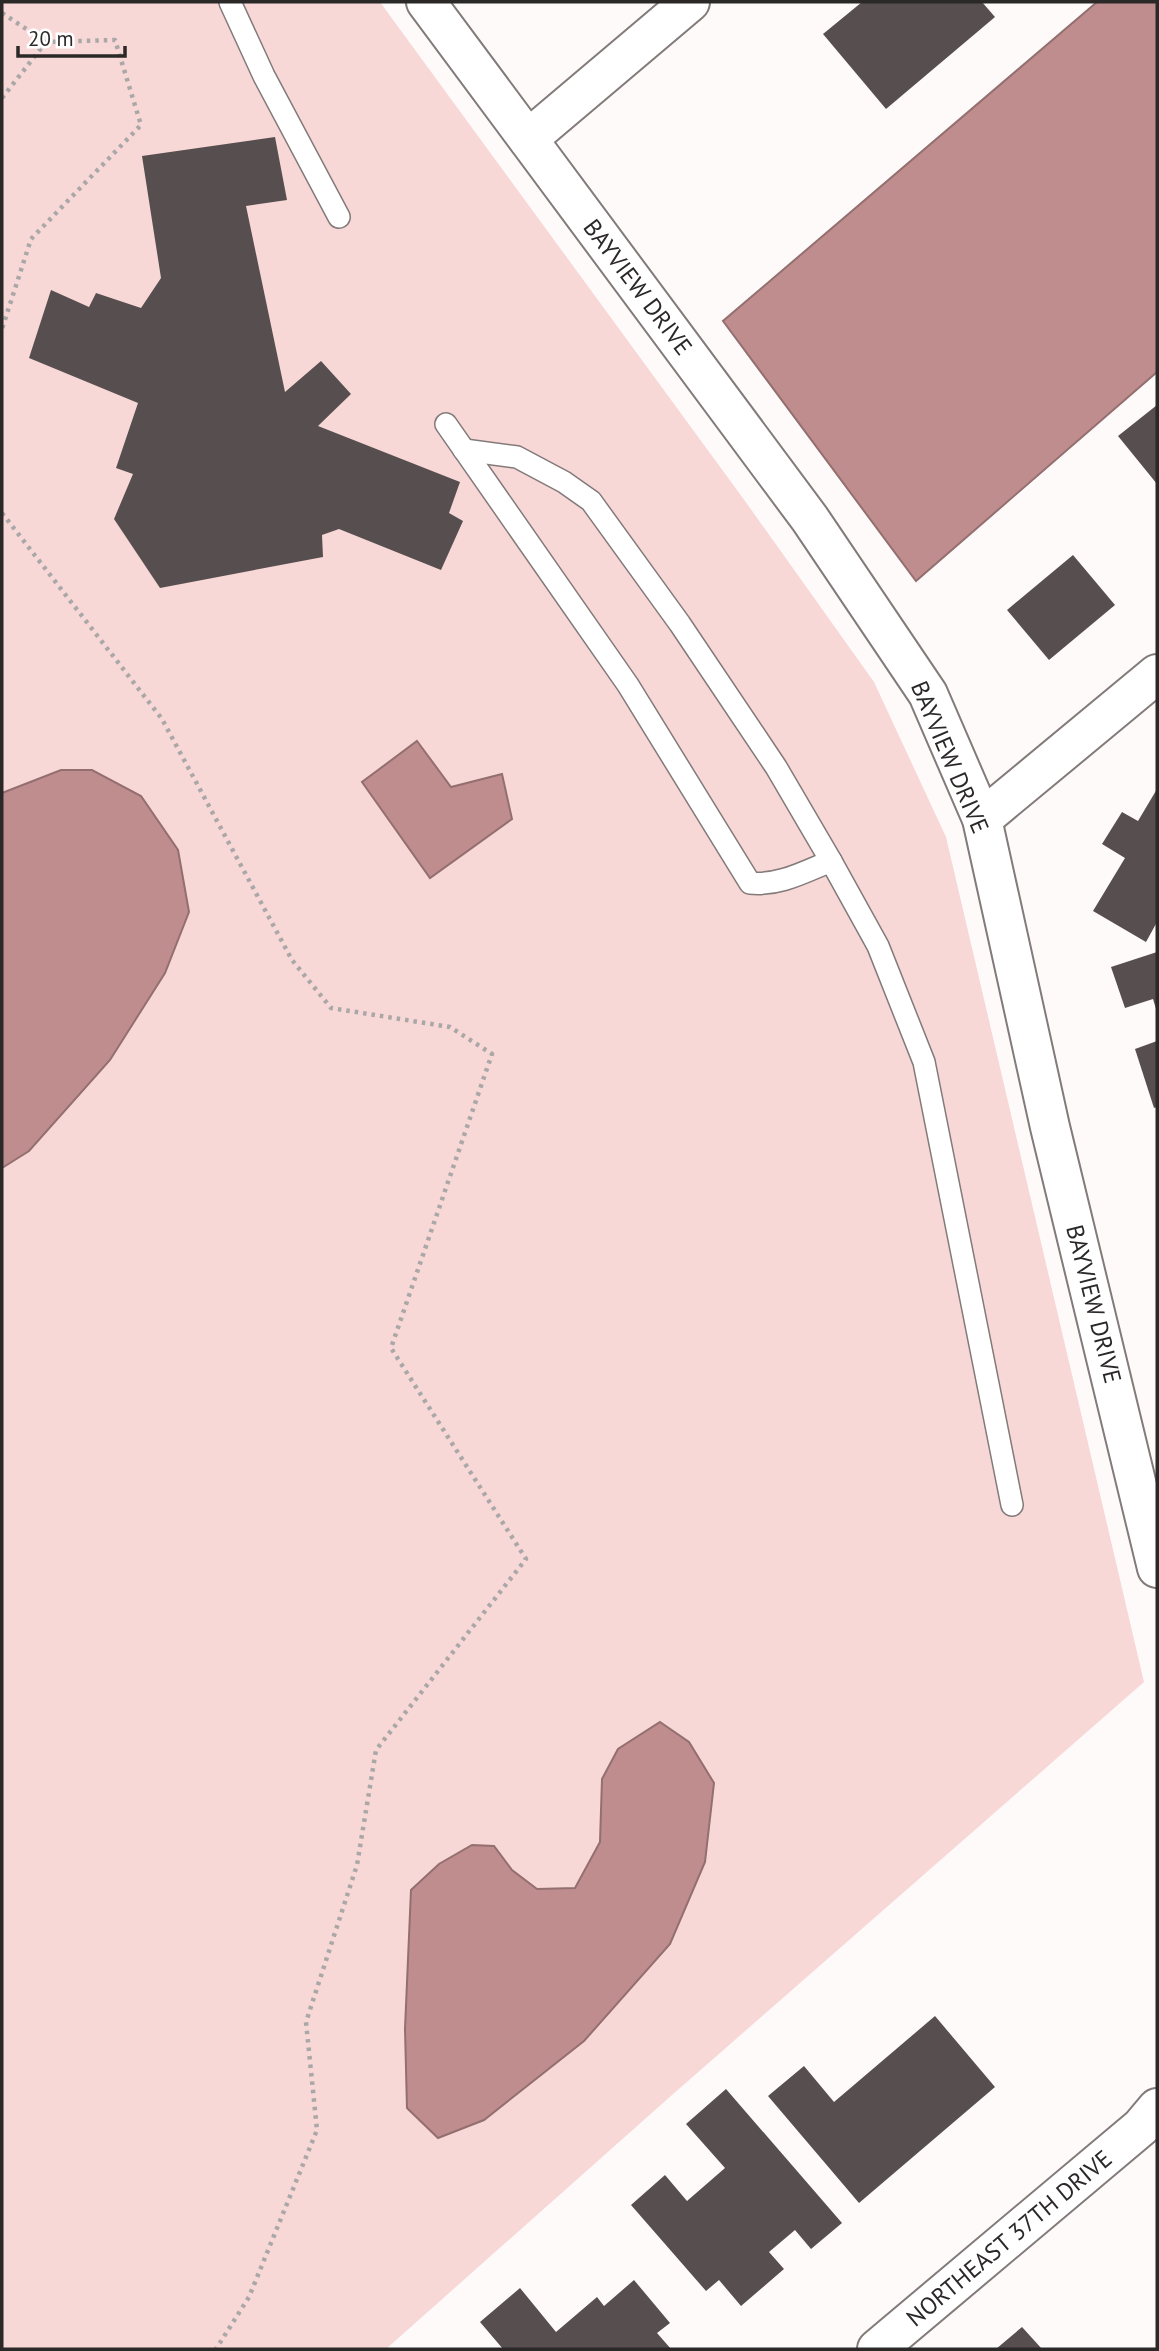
<svg xmlns="http://www.w3.org/2000/svg" width="1159" height="2351" font-family="'PT Sans',sans-serif">
  <style>
    .green { fill: #f8d7d7 }
    .water { fill: #c08d8e; stroke: #936f6f; stroke-width: 2 }
    .building { fill: #574f4f }
    .lines { fill: none; stroke-linecap: round; stroke-linejoin: round }
    .service-casing { stroke: #837a7a; stroke-width: 24 }
    .minor-casing { stroke: #837a7a; stroke-width: 42 }
    .tertiary-casing { stroke: #837a7a; stroke-width: 42 }
    .path { stroke: #aaa7a7; stroke-width: 4.5; stroke-dasharray: 3.5 5; stroke-linecap: butt }
    .service { stroke: #fff; stroke-width: 21 }
    .minor { stroke: #fff; stroke-width: 38 }
    .tertiary { stroke: #fff; stroke-width: 38 }
    .labels { text-anchor: middle; dominant-baseline: central; stroke-width: 7; stroke-linejoin: round; paint-order: stroke }
    .street-label { font-size: 24px; fill: #2b2828; stroke: #fff }
  </style>
  <rect width="100%" height="100%" fill="#fefafa"/>
  <path class="green" d="M2,2H380L745,501L874,682L946,837L1144,1682L672,2095L386,2349H2Z"/>
  <g class="water">
    <path d="M1097,2H1157V372L916,581L723,321Z"/>
    <path d="M417,741L451,787L502,774L512,819L430,878L362,782Z"/>
    <path d="M61,770H92L141,796L178,850L189,912L165,973L110,1060L29,1151L2,1168V793Z"/>
    <path d="M660,1722L689,1742L714,1783L705,1862L670,1944L584,2041L484,2120L438,2138L407,2108L405,2029L411,1890L439,1864L472,1845L494,1846L512,1870L537,1889L575,1888L600,1842L602,1779L618,1749Z"/>
  </g>
  <g class="building">
    <path d="M862,2H982L995,17L886,109L823,34Z"/>
    <path d="M275,137L287,200L246,206L285,392L321,361L351,394L318,426L460,482L449,513L463,521L441,570L339,529L322,535L323,557L160,588L114,519L133,474L116,468L138,403L29,358L51,290L89,307L96,293L141,308L161,278L142,156Z"/>
    <path d="M1157,405V484L1118,436Z"/>
    <path d="M1073,555L1115,605L1049,660L1007,610Z"/>
    <path d="M1157,789V922L1146,942L1093,911L1125,858L1102,844L1122,812L1138,821Z"/>
    <path d="M1157,952V1012L1153,999L1125,1008L1111,967Z"/>
    <path d="M1157,1041V1107L1154,1108L1135,1049Z"/>
    <path d="M935,2016L995,2087L859,2203L768,2096L804,2066L834,2102Z"/>
    <path d="M726,2089L842,2223L811,2249L795,2230L769,2252L784,2269L741,2306L719,2280L706,2291L631,2205L665,2175L687,2201L725,2168L686,2124Z"/>
    <path d="M634,2280L670,2323L657,2333L671,2349H503L480,2322L520,2288L556,2332L597,2297L604,2306Z"/>
    <path d="M1022,2327L1042,2349H996Z"/>
  </g>
  <g class="lines">
    <defs>
      <g id="service">
        <path d="M230,2L264,76L339,217"/>
        <path d="M446,424L628,685L750,883C779,886 804,872 831,861L878,946L924,1062L1012,1505"/>
        <path d="M464,450L517,457L564,482L591,501L680,624L776,767L831,861"/>
      </g>
      <g id="minor">
        <path d="M528,139L690,2"/>
        <path d="M982,819L1157,674"/>
        <path d="M877,2349L1141,2127L1157,2108"/>
      </g>
      <path id="tertiary" d="M426,2L810,519L928,694L982,819L1050,1127L1157,1568"/>
    </defs>
    <use href="#service" class="service-casing"/>
    <use href="#minor" class="minor-casing"/>
    <use href="#tertiary" class="tertiary-casing"/>
    <g class="path">
      <path d="M2,13L46,42L115,40L141,125L31,239L2,329"/>
      <path d="M2,98L46,42"/>
      <path d="M2,513L162,719L292,960L331,1008L450,1027L492,1054L391,1348L526,1559L376,1750L357,1865L306,2022L317,2130L249,2297L216,2349"/>
    </g>
    <use href="#service" class="service"/>
    <use href="#minor" class="minor"/>
    <use href="#tertiary" class="tertiary"/>
  </g>
  <g class="labels">
    <g class="street-label">
      <text transform="translate(638 287) rotate(53)">BAYVIEW DRIVE</text>
      <text transform="translate(950 757) rotate(67)">BAYVIEW DRIVE</text>
      <text transform="translate(1094 1304) rotate(76)">BAYVIEW DRIVE</text>
      <text transform="translate(1009 2238) rotate(-40)">NORTHEAST 37TH DRIVE</text>
    </g>
  </g>
  <rect width="1159" height="2351" fill="none" stroke="#2b2828" stroke-width="7"/>
  <path d="M18 46v10h107v-10" fill="none" stroke="#2b2828" stroke-width="3.5"/>
  <text x="28" y="46" font-size="21" fill="#2b2828" stroke="#ffffff" stroke-width="5" paint-order="stroke">20 m</text>
</svg>
